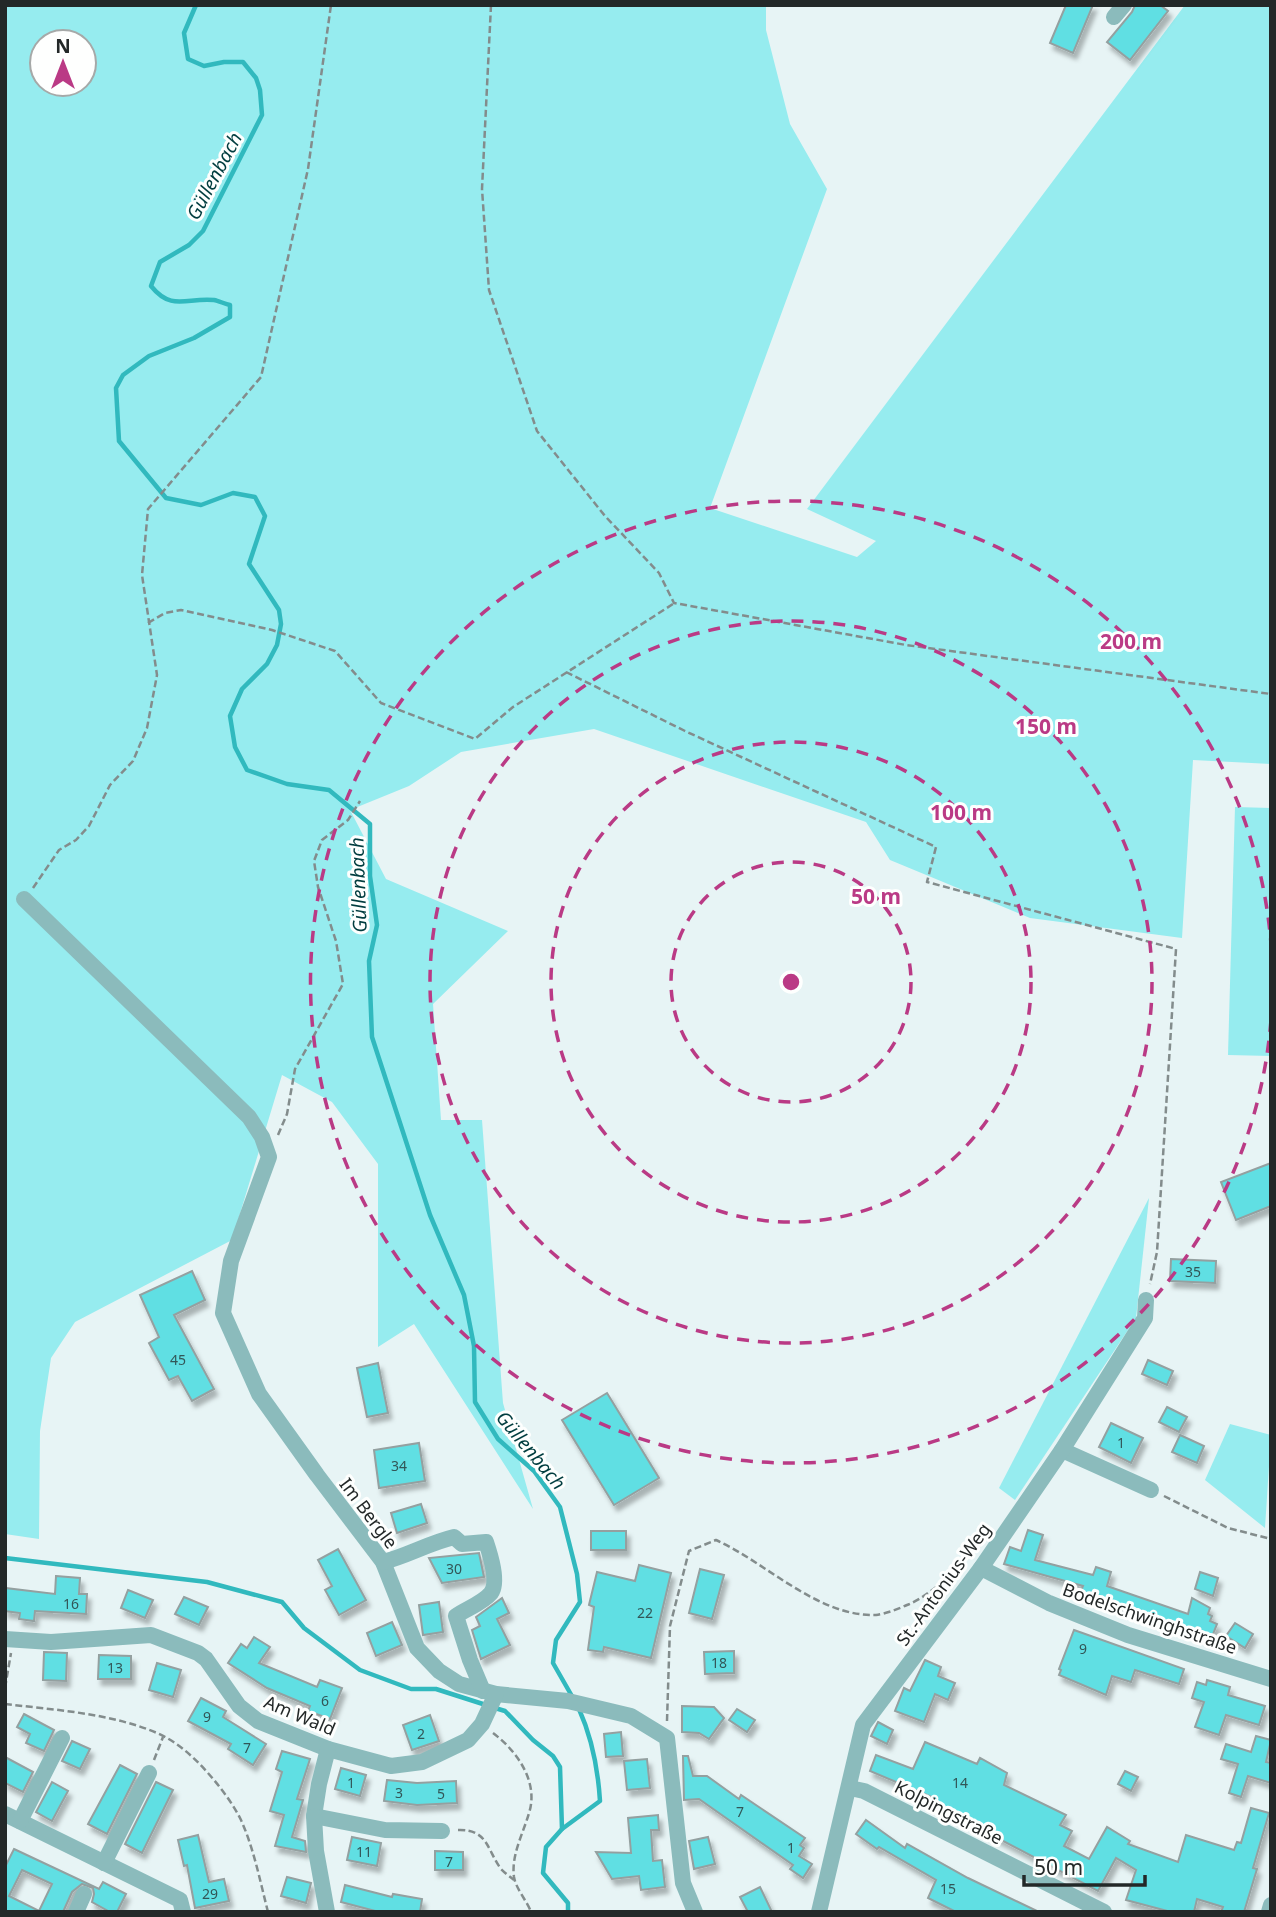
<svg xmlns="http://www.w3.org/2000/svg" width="1276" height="1917" font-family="'Noto Sans',sans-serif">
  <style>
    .green { fill: #96ecef; fill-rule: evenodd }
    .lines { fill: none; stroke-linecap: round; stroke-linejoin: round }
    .stream { stroke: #31b9be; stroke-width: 4.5 }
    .building { fill: #60dfe3; stroke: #94a0a0; stroke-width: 2; fill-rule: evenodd; filter: url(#shadow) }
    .path { stroke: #838c8c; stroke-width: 2.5; stroke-dasharray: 7 3.5; stroke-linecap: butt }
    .minor { stroke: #8bbbbc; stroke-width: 16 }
    .ring { fill: none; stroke: #ba3a85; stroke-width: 3.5; stroke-dasharray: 12 9 }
    .labels { text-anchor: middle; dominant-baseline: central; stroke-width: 6; stroke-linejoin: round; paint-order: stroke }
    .number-label { font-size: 14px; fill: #325657 }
    .street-label { font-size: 18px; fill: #232828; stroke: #fefffe }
    .water-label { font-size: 19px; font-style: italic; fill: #003d3f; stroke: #fefffe }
    .centre { fill: #ba3a85; stroke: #fefffe; stroke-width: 3.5 }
    .ring-label { font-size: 21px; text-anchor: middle; font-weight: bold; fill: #ba3a85; stroke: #fefffe; stroke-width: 6; stroke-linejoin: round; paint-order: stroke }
  </style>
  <defs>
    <filter id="shadow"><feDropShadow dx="3.5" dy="6" stdDeviation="2" flood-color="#0004"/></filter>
  </defs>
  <rect width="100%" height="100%" fill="#e7f4f5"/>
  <g class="green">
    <path d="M5,5H766V30L790,124L827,189L710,508L857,557L876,541L807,509L1185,5H1271V764L1193,760L1182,938L1030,918L890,860L866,822L594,729L461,752L409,786L350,810L386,879L508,931L433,1004L441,1120H482L503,1403L533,1509L414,1324L378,1347V1164L332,1102L282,1075L232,1240L75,1322L51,1358L40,1431L39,1539L5,1534ZM42,42H84V84H42Z"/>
    <path d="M1235,807L1271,808V1056L1228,1055Z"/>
    <path d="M1149,1198L1136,1318L1015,1500L999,1488Z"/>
    <path d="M1230,1424L1271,1435L1265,1528L1205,1480Z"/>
  </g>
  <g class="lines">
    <g class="stream">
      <path d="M196,5L184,33L188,59L204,66L224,62H243L256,78L260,90L262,115L203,231L189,245L160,262L151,286C172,312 187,297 214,300C219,301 225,304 230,305V317L194,338L149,356L123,375L116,388L119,441L166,498L201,505L233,493L255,497L265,516L249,564L279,610L281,624L277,645L267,664L242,689L230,716L235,747L247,770L287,784L329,790L370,824V876L377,925L369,961L372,1037L430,1215L464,1295L474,1346L475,1402L498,1439L534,1471L560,1507L577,1574L580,1602L556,1640L553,1663L573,1698"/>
      <path d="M5,1558L207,1582L282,1602L304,1628L360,1670L411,1689H436L486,1705"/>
      <path d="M495,1708L505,1711L533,1740L553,1756L560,1767L562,1829"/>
      <path d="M568,1912V1903L543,1873L546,1847L562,1829L600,1801C598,1769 592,1738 579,1709"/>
    </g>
  </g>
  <g class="building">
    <path d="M1066,5H1093L1073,53L1050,43Z"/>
    <path d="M1135,5H1160L1168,11L1130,60L1107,42L1132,12Z"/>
    <path d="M1271,1163V1206L1236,1220L1221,1182Z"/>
    <path d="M1171,1259L1216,1261L1215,1283L1170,1281Z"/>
    <path d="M192,1271L205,1300L174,1315L214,1389L192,1401L178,1376L169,1380L149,1343L159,1337L140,1295Z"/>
    <path d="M1148,1360L1173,1371L1167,1385L1142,1374Z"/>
    <path d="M378,1363L388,1413L367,1417L357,1368Z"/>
    <path d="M607,1393L659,1478L614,1505L562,1420Z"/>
    <path d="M1167,1407L1187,1417L1179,1432L1159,1422Z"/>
    <path d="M1111,1423L1143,1438L1131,1463L1099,1447Z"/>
    <path d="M1180,1435L1204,1446L1197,1463L1172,1452Z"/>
    <path d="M419,1443L425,1481L379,1488L374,1450Z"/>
    <path d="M421,1504L427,1523L397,1533L391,1513Z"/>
    <path d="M1028,1530L1043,1535L1035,1560L1093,1575L1096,1567L1111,1572L1107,1586L1188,1614L1192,1598L1210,1608L1208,1614L1212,1616L1210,1621L1217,1624L1211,1639L1154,1616L1080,1593L1083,1586L1004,1564L1010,1547L1021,1551Z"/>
    <rect x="591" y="1531" width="35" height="19"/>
    <path d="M338,1549L366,1600L339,1615L325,1590L332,1586L318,1560Z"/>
    <path d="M479,1553L484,1577L442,1583L429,1558Z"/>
    <path d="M639,1565L671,1573L651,1658L604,1647L603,1652L588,1650L594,1607L589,1605L597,1572L635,1581Z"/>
    <path d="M700,1569L724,1575L712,1619L689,1613Z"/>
    <path d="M1200,1572L1218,1578L1213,1596L1195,1589Z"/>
    <path d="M56,1576L80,1578L79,1594H87L86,1614L35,1611L34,1621L19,1619L20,1613L5,1611V1588L55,1594Z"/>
    <path d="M128,1590L153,1600L145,1618L121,1608Z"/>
    <path d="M184,1597L208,1607L199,1625L175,1614Z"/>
    <path d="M502,1598L509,1613L497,1619L510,1645L481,1659L472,1630L480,1626L476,1617Z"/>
    <path d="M439,1602L443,1632L423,1635L419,1605Z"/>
    <path d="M392,1622L402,1645L376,1656L367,1633Z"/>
    <path d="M1235,1623L1253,1634L1245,1648L1226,1636Z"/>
    <path d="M1074,1630L1184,1669L1179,1684L1135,1670L1131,1682L1112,1676L1106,1695L1059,1675L1061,1670L1059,1669Z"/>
    <path d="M254,1637L270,1647L259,1663L317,1687L320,1680L342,1688L330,1719L308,1711L310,1706L267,1688L228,1663L241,1644L247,1648Z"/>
    <path d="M734,1651V1673L705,1674L704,1652Z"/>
    <path d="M44,1652L67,1653L66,1681L43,1680Z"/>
    <path d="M99,1655L131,1656V1679H98Z"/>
    <path d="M925,1660L941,1667L938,1676L955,1683L948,1700L935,1694L924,1722L895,1711L904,1688L910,1691Z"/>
    <path d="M157,1663L181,1670L173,1697L149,1690Z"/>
    <path d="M1207,1680L1230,1687L1228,1695L1265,1706L1259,1725L1226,1715L1219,1735L1195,1727L1204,1702L1192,1698L1197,1682L1206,1685Z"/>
    <path d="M201,1698L226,1711L223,1717L266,1744L253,1765L228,1749L231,1744L188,1721Z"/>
    <path d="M682,1706L714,1707L724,1718L709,1739L699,1733L682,1732Z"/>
    <path d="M737,1709L755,1720L747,1732L729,1720Z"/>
    <path d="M24,1714L54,1730L44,1751L26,1743L30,1734L17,1727Z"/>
    <path d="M430,1715L439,1741L412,1750L403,1725Z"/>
    <path d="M878,1722L893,1730L887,1744L871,1736Z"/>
    <path d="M621,1732L623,1756L606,1757L604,1734Z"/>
    <path d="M1256,1736L1271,1740L1266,1762L1271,1763V1783L1248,1776L1241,1797L1229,1793L1238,1764L1221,1759L1226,1744L1251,1752Z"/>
    <path d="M72,1741L90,1749L80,1769L62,1761Z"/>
    <path d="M925,1742L977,1764L980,1758L1007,1773L1004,1785L1066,1815L1060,1825L1072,1831L1064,1846L1089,1859L1107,1827L1130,1841L1128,1844L1178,1862L1186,1835L1234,1850L1237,1842L1241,1843L1251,1808L1269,1813L1253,1868L1257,1869L1244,1912H1221L1223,1907L1197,1899L1194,1912H1171L1126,1900L1136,1870L1116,1858L1098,1891L931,1803L934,1798L870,1771L876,1755L913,1769Z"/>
    <path d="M282,1751L310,1759L297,1799L303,1800L292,1837L305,1841L306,1852L275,1846L284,1815L270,1811L282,1772L276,1769Z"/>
    <path d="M683,1756H688L693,1776H707L739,1799L741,1795L805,1838L800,1845L804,1848L799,1856L812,1864L803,1878L790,1869L793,1865L699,1799L684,1800Z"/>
    <path d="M5,1757L33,1772L23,1792L5,1783Z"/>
    <path d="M647,1759L650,1788L627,1790L624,1761Z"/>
    <path d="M120,1765L137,1774L107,1834L88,1824Z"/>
    <path d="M341,1768L366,1775L360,1796L335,1789Z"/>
    <path d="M1125,1771L1138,1777L1131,1791L1118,1784Z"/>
    <path d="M387,1780L417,1783L456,1781L457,1803L417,1805L384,1801Z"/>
    <path d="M52,1782L68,1791L52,1821L36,1812Z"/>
    <path d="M156,1782L173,1790L142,1853L125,1844Z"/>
    <path d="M658,1815L659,1830H651L653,1861L662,1860L665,1887L641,1890L639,1876L612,1879L596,1852L631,1853L628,1818Z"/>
    <path d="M866,1820L905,1848L907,1844L968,1878L1039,1912H956L928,1898L936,1880L879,1847L877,1849L856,1834Z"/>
    <path d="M198,1835L209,1882L224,1879L229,1901L195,1908L187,1865L184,1866L178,1840Z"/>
    <path d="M352,1837L381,1843L377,1866L347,1860Z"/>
    <path d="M708,1837L715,1864L694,1869L689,1841Z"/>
    <path d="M14,1849L99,1889L103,1882L126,1894L117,1912H110L92,1902L94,1894L93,1888L82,1884L72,1892L63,1912H5V1867ZM22,1870L52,1884L39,1911L9,1896Z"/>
    <path d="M435,1851L463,1852V1870H435Z"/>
    <path d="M287,1877L311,1883L306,1903L281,1896Z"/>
    <path d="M345,1885L392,1897L393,1894L422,1899L420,1912H379L341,1902Z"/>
    <path d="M760,1887L772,1912H748L740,1897Z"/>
  </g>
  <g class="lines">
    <g class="path">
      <path d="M491,5L482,189L489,290L537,431L605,516L659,573L674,603L906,645L1271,694"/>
      <path d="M148,623L165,613L181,610L272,630L335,651L381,703L475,739L513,707L673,604"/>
      <path d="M566,672L685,731L936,847L927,882L1176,949L1157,1252L1150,1284"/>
      <path d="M33,888L59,850L76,840L89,826L110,785L133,761L147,728L157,675L142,575L148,509L261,377L308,169L331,5"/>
      <path d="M278,1135L287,1114L295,1069L343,984L336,941L318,887L314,861L322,840L348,820L360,801"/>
      <path d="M1164,1496L1228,1528L1271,1539"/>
      <path d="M5,1688L11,1653"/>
      <path d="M5,1704C55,1710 110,1713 157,1733C180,1743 198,1761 214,1780C224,1792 234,1806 241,1820C254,1849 260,1881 268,1912"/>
      <path d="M667,1721L670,1626L689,1551L716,1540C767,1563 818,1617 876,1615C885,1614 898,1609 907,1605C923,1599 938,1585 952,1575L958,1573"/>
      <path d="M493,1733C517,1751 539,1782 529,1813C523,1834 511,1855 514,1877C516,1889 527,1901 531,1912"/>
      <path d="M154,1760L163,1737"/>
      <path d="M458,1830C488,1829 487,1850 501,1869C505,1873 510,1877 514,1880"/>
    </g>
    <g class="minor">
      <path d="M1114,17L1124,5"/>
      <path d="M24,899L249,1117L262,1137L269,1157L231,1261L223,1313L259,1394L317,1475L383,1562L417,1648L439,1671L459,1684L496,1694L568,1701L631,1716L667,1738L683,1883L695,1912"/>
      <path d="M1062,1450L1151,1490"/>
      <path d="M383,1562C407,1556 429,1543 454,1537L462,1544L486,1542C490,1554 499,1582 491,1593C483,1603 466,1609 456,1616L470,1660L483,1691"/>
      <path d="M981,1568L1049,1603L1128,1635L1271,1679"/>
      <path d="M5,1639L51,1642L151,1635L198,1653L206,1659L239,1706L258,1721L328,1749L391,1766L422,1762L468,1740L482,1724L496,1694"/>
      <path d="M328,1749L319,1784L314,1816L385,1830L442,1831"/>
      <path d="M850,1788L864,1791L1104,1912"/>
      <path d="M5,1814L180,1900L183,1912"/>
      <path d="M314,1816L316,1851L327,1912"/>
      <path d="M20,1821L62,1738"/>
      <path d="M104,1863L149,1773"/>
      <path d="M76,1912L84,1894"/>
      <path d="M819,1912L863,1725L981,1568L1062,1450L1145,1318L1146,1300"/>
      <path d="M1269,1912L1271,1905"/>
    </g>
  </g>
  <g class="ring">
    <circle cx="791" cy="982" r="120"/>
    <circle cx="791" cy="982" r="240"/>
    <circle cx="791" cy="982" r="361"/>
    <path d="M1271 1020A481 481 0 1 1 1271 944"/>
  </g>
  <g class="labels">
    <g class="number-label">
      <text x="1193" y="1271">35</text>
      <text x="178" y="1359">45</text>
      <text x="1121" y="1442">1</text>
      <text x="399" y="1465">34</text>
      <text x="454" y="1568">30</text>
      <text x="71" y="1603">16</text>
      <text x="645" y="1612">22</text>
      <text x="1083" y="1648">9</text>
      <text x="719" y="1662">18</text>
      <text x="115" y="1667">13</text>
      <text x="325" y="1700">6</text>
      <text x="207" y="1716">9</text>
      <text x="421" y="1733">2</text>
      <text x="247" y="1747">7</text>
      <text x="351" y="1782">1</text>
      <text x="960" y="1782">14</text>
      <text x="399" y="1792">3</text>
      <text x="441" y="1793">5</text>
      <text x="740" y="1811">7</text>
      <text x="791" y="1847">1</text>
      <text x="364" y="1851">11</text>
      <text x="449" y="1861">7</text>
      <text x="948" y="1888">15</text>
      <text x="210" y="1893">29</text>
    </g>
    <g class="street-label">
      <text transform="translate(369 1513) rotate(53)">Im Bergle</text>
      <text transform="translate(943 1584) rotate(-54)">St.-Antonius-Weg</text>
      <text transform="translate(1150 1618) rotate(19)">Bodelschwinghstraße</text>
      <text transform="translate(300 1715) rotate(23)">Am Wald</text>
      <text transform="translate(949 1812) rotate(27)">Kolpingstraße</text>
    </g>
    <g class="water-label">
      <text transform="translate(214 176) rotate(-62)">Güllenbach</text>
      <text transform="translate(358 885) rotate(-92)">Güllenbach</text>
      <text transform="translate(531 1450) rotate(50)">Güllenbach</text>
    </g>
  </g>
  <circle cx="791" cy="982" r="10" class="centre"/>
  <g class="ring-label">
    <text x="1131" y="649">200 m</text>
    <text x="1046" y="734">150 m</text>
    <text x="961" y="820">100 m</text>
    <text x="876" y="904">50 m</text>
  </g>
  <rect width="1276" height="1917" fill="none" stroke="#232828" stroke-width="14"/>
  <g transform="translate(63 63)"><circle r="33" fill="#fefffe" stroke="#a6a9a8" stroke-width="2"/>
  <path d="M0-5L12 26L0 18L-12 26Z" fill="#ba3a85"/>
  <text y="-10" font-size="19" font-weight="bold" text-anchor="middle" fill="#232828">N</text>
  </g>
  <path d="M1024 1875v10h121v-10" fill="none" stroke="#232828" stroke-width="3.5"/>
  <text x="1034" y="1875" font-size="21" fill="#232828" stroke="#fefffe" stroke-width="5" paint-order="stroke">50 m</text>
</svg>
